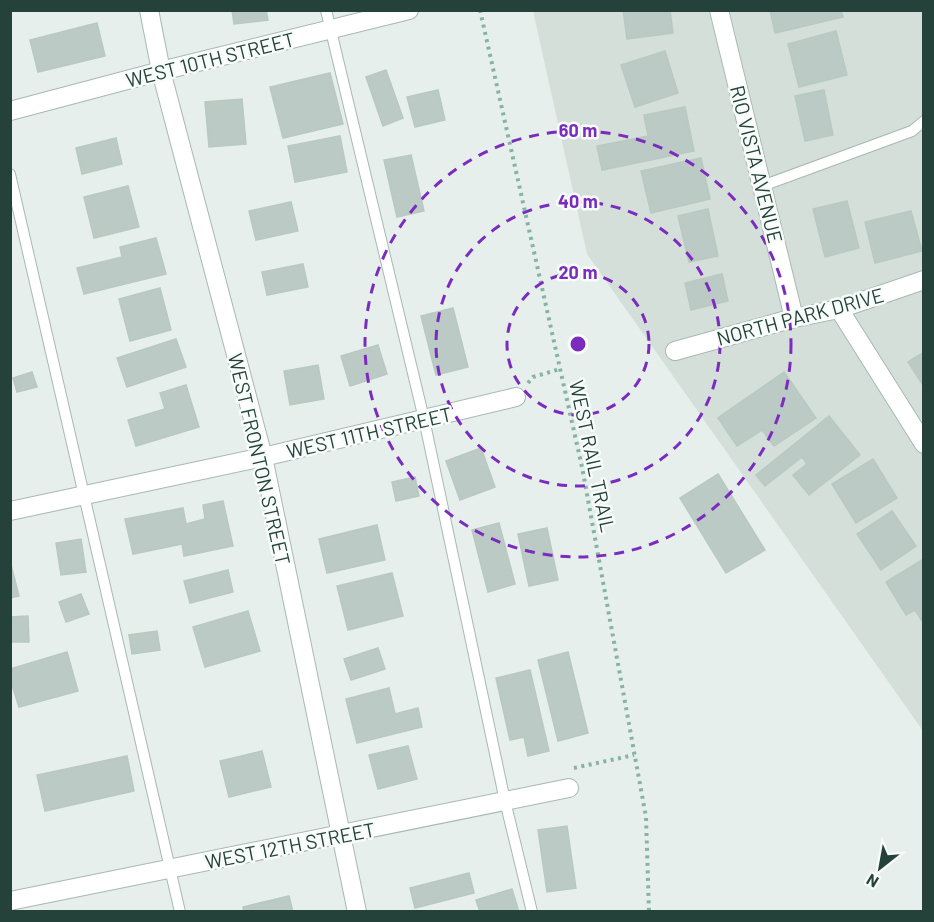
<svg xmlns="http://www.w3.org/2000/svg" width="934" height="922" font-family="Barlow,sans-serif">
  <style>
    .built { fill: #d4dfda }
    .building { fill: #bbcac4; stroke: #b8c9c2; stroke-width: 1.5 }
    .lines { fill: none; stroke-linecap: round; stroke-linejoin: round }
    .service-casing { stroke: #a8b8b2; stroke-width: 12 }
    .minor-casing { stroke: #a8b8b2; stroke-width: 20 }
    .path { stroke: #86b3a5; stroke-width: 4; stroke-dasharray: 3 4.5; stroke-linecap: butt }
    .service { stroke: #fff; stroke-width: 10 }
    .minor { stroke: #fff; stroke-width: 18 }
    .ring { fill: none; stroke: #7b2cbf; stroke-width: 3; stroke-dasharray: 10 8 }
    .labels { text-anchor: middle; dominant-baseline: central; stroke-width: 5; stroke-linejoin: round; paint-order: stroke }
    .street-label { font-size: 20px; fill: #24423a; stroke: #f7fbf9 }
    .centre { fill: #7b2cbf; stroke: #f7fbf9; stroke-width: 3 }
    .ring-label { font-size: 18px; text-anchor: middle; font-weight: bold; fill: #7b2cbf; stroke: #f7fbf9; stroke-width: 5; stroke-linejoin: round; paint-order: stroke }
  </style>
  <rect width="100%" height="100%" fill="#e6efeb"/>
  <path class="built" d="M533,11H923V731L587,254Z"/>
  <g class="building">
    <path d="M232,10H266L268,20L234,24Z"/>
    <path d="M623,10H670L673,33L627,39Z"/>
    <path d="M770,10H841L843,17L775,33Z"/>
    <path d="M97,23L105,56L38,72L30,40Z"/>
    <path d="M836,31L847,75L799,87L788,44Z"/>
    <path d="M665,51L678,93L635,107L621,65Z"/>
    <path d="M386,70L403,118L383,126L366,77Z"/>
    <path d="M330,73L343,124L283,138L270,87Z"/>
    <path d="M438,90L445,120L415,127L407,97Z"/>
    <path d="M824,90L833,135L805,141L795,96Z"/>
    <path d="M242,99L246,144L209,147L205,102Z"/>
    <path d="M685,107L694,151L602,170L597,146L648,136L644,115Z"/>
    <path d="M340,136L347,172L295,182L288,146Z"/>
    <path d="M116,138L122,164L82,174L76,148Z"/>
    <path d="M411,155L424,211L397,217L384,160Z"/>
    <path d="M701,158L710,199L651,213L641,171Z"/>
    <path d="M128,186L139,227L94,238L84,197Z"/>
    <path d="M847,201L859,248L825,257L813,209Z"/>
    <path d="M291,202L298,231L256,240L249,211Z"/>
    <path d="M708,209L718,256L689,262L678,216Z"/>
    <path d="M911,211L922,251L875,263L865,222Z"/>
    <path d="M156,238L166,274L84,294L77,268L122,257L120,247Z"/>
    <path d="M303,264L308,287L267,295L262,272Z"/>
    <path d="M722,274L728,301L691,310L685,283Z"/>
    <path d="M160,288L171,330L130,341L119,299Z"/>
    <path d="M453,308L468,367L436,375L421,316Z"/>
    <path d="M176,339L186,367L127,387L117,358Z"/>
    <path d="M378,345L387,374L350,386L341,356Z"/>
    <path d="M924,352V387L908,362Z"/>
    <path d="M318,365L324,399L290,405L284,371Z"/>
    <path d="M32,372L37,387L17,392L13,378Z"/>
    <path d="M784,372L816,418L774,446L762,430L737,446L718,418Z"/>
    <path d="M186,385L199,427L136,446L128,420L165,409L160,393Z"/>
    <path d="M829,416L860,455L809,495L793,475L807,464L802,457L765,486L756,475Z"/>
    <path d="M481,448L495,487L460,500L446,461Z"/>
    <path d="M873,459L897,498L856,523L832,484Z"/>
    <path d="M718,474L765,550L726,573L680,498Z"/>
    <path d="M415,477L419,496L396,501L392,482Z"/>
    <path d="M223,501L233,546L184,556L182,544L133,554L125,519L183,508L186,524L205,519L203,505Z"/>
    <path d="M892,511L916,546L881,570L857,534Z"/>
    <path d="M499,523L515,584L488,592L472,530Z"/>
    <path d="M377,525L385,560L327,573L319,539Z"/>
    <path d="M547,528L558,580L529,586L518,534Z"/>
    <path d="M81,539L86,572L61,575L56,543Z"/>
    <path d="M922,560L924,562V624L915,610L906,615L886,582Z"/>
    <path d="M10,561L19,596L10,598Z"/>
    <path d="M228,570L233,592L190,603L184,581Z"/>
    <path d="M392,573L403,616L348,630L337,586Z"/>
    <path d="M81,594L89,614L66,622L59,602Z"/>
    <path d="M248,611L260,651L205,667L193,627Z"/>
    <path d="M28,616L29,642H10V617Z"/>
    <path d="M157,631L160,650L132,654L129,635Z"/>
    <path d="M378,648L385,669L351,680L344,659Z"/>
    <path d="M67,652L78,691L19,707L10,679V669Z"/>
    <path d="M568,652L588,733L558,741L538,660Z"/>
    <path d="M530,670L549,751L528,756L524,737L510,740L496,678Z"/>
    <path d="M389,688L395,714L418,708L422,727L357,743L346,699Z"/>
    <path d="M408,746L417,779L378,789L369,755Z"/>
    <path d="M262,751L271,787L229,797L220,761Z"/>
    <path d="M127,756L134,791L45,811L37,775Z"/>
    <path d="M567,826L576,888L547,892L538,830Z"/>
    <path d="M469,873L474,893L415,908L410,888Z"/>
    <path d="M512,889L519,912H480L476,900Z"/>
    <path d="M289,896L293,912H244L243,907Z"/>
  </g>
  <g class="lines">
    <defs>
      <g id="service">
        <path d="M326,10L424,419L505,801L532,912"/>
        <path d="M10,174L180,912"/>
        <path d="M762,186L912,131L924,121"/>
      </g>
      <g id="minor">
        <path d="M149,10L161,71L263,457L357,912"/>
        <path d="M719,10L794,318"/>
        <path d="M10,111L161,71L409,10"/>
        <path d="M839,309L924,444"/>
        <path d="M675,351L794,318L839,309L924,280"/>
        <path d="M10,511L263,457L516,397"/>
        <path d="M10,901L569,788"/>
      </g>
    </defs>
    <use href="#service" class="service-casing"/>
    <use href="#minor" class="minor-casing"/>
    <g class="path">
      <path d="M480,10L582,467L646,817L649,912"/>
      <path d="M528,383L533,377L560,369"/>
      <path d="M574,768L634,755"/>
    </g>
    <use href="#service" class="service"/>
    <use href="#minor" class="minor"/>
  </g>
  <g class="ring">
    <circle cx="578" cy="344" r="71"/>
    <circle cx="578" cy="344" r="142"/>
    <circle cx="578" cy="344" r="213"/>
  </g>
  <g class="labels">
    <g class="street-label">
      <text transform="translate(210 59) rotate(-14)">WEST 10TH STREET</text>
      <text transform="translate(757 164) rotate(76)">RIO VISTA AVENUE</text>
      <text transform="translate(800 316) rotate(-15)">NORTH PARK DRIVE</text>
      <text transform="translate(369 432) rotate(-13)">WEST 11TH STREET</text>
      <text transform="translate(593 456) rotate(78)">WEST RAIL TRAIL</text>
      <text transform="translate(260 459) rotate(77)">WEST FRONTON STREET</text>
      <text transform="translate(290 845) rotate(-11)">WEST 12TH STREET</text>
    </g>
  </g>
  <circle cx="578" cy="344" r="9" class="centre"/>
  <g class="ring-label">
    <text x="578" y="137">60 m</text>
    <text x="578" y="208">40 m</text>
    <text x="578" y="279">20 m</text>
  </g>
  <rect width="934" height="922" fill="none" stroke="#24423a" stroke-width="24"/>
  <g transform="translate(880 868) rotate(211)" stroke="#f7fbf9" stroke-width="4.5" paint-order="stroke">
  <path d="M0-4.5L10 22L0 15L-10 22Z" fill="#24423a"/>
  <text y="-9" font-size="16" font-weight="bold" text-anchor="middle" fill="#24423a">N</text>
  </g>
</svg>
